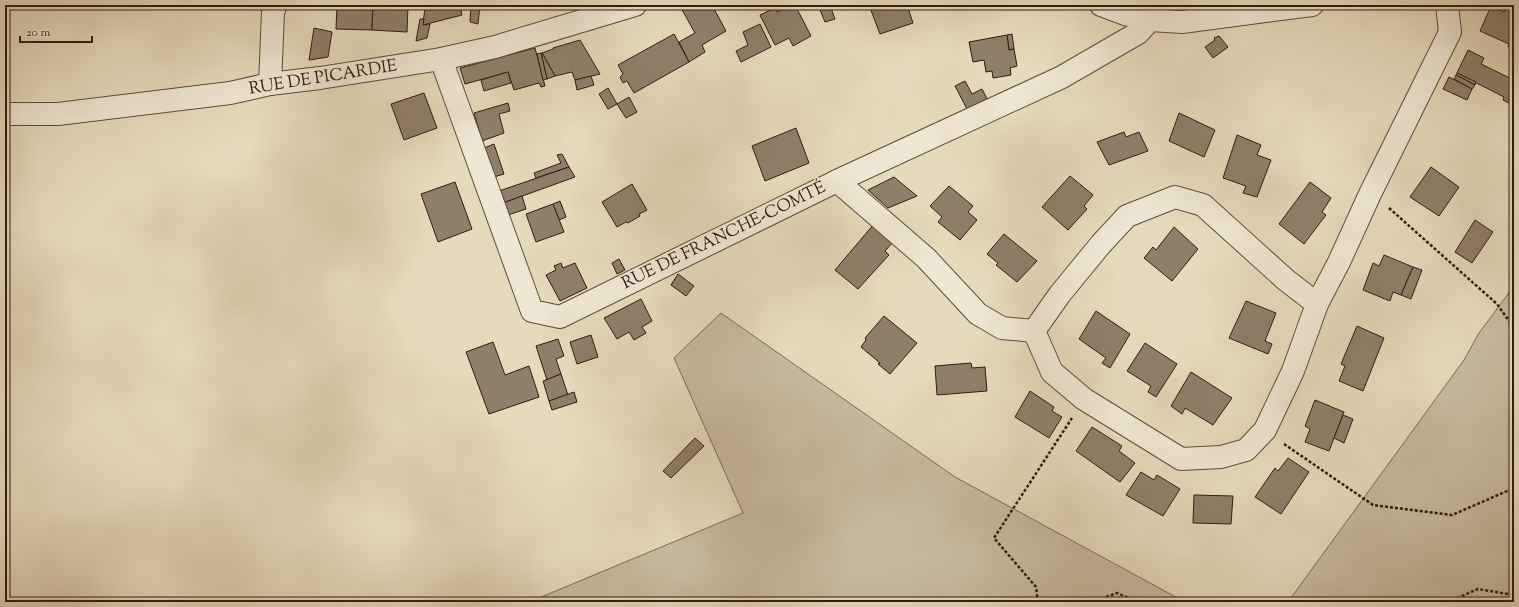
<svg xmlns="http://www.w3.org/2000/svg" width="1519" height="607" font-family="'Sorts Mill Goudy',serif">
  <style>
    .green { fill: #c6ba9e; stroke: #7b6b58 }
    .building { fill: #8e7f6a; stroke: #301c12 }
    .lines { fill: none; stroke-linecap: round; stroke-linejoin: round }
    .minor-casing { stroke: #5d4c3c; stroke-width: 24 }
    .path { stroke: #301c12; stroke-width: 2.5; stroke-dasharray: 3 2; stroke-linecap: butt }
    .minor { stroke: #eee7d3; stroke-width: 22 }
    .labels { text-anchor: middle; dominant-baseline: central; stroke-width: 3; stroke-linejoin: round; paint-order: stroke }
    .street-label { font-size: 17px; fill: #301c12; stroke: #eee7d3 }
  </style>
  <rect width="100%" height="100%" fill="#e5dabb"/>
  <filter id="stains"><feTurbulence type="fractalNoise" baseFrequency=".005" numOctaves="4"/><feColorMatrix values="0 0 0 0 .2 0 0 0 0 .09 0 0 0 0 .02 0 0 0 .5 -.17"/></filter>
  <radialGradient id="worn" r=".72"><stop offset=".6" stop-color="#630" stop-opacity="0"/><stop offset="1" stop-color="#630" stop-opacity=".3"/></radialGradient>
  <g class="green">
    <path d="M1514,286V602H1288L1464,360L1479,333Z"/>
    <path d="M721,313L955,477L1185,602H534V600L743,513L674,358Z"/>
  </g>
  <g class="building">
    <path d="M337,5H373L372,30L336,29Z"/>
    <path d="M373,5H408L407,32L372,30Z"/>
    <path d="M432,5H460L462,15L423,25L425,7Z"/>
    <path d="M471,5H480L478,24L470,22Z"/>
    <path d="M483,5H504L484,10Z"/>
    <path d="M684,5H712L726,31L702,45L705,52L689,62L679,42L695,33L680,6Z"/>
    <path d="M791,5H795L811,36L793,46L789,38L775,45L760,15L775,8L777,12Z"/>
    <path d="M818,5H839L831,8L835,19L825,22Z"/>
    <path d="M869,5H907L913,23L880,34Z"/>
    <path d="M1507,5L1514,8V34L1512,39L1514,40V50L1508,47L1509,44L1480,31L1491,6L1504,12Z"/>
    <path d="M420,19H424L423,25L430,24L427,38L416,41Z"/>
    <path d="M760,24L771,47L741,62L736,51L748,45L743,32Z"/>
    <path d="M314,28L332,32L328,57L309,60Z"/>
    <path d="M674,34L689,62L634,93L627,81L623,83L620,77L623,74L618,65Z"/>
    <path d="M1012,34L1014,49L1009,50L1007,35Z"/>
    <path d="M1007,35L1009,50L1014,49L1017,66L1010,68L1011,75L993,78L992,71L986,72L984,60L973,62L969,42Z"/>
    <path d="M1219,36L1228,47L1213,58L1205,47L1215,40L1214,38Z"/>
    <path d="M580,40L600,74L575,80L572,72L555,76L542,53L553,49V48Z"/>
    <path d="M535,48L545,86L541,87L539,83L514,90L508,72L465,84L460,68Z"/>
    <path d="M1468,50L1484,58L1481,64L1514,80V106L1503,100L1504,97L1457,73Z"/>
    <path d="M541,53H542L555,76L547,79Z"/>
    <path d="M541,53L547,79L543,80L537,54Z"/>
    <path d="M508,72L511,83L484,91L481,80Z"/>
    <path d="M1457,73L1476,82L1475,85L1456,75Z"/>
    <path d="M1456,75L1475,85L1472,89L1454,79Z"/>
    <path d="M591,76L594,85L577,90L575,80Z"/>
    <path d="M1449,77L1472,89L1467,100L1443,89Z"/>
    <path d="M965,81L972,94L982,89L987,99L967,109L955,86Z"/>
    <path d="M608,88L617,104L608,109L599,94Z"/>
    <path d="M424,93L437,128L404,140L391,104Z"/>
    <path d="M629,97L637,112L626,118L617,104Z"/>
    <path d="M508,103L510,111L499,114L504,133L482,141L474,113Z"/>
    <path d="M1179,113L1215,130L1204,157L1169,141Z"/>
    <path d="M796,128L809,163L765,181L752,146Z"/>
    <path d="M1124,132L1126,137L1139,132L1148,151L1109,165L1097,142Z"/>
    <path d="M1237,135L1261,145L1257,155L1271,160L1257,197L1243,193L1246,186L1223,178Z"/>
    <path d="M494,144L504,174L494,177L484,148Z"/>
    <path d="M562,154L569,167L536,178L534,173L561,163L557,155Z"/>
    <path d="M569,167L575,177L503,203L499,191Z"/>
    <path d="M1431,167L1459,187L1439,216L1410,197Z"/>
    <path d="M1070,176L1093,195L1084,206L1087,209L1068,230L1042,207Z"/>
    <path d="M894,177L917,196L888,208L868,190Z"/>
    <path d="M455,182L472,229L438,242L421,194Z"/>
    <path d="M1310,182L1331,198L1322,212L1326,215L1304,244L1279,224Z"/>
    <path d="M632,184L647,210L639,214L640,216L628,223L626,222L617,227L602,202Z"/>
    <path d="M949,186L973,206L968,212L977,220L960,240L938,222L942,217L930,206Z"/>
    <path d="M522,196L526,209L508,215L503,203Z"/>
    <path d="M560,201L566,217L559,220L553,204Z"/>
    <path d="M553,204L564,232L536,242L526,214Z"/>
    <path d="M1475,220L1493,232L1472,263L1455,252Z"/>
    <path d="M874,224L894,241L885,251L889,255L858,289L835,270Z"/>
    <path d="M1174,227L1198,249L1172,281L1144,258L1153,247L1156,250Z"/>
    <path d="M1004,234L1037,261L1017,282L996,265L998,263L987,254Z"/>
    <path d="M1384,255L1413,267L1401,295L1393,292L1390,301L1363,290L1373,263L1379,266Z"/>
    <path d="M619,259L625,270L617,274L612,263Z"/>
    <path d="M561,263L563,268L575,263L587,288L560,301L546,275L556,270L554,266Z"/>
    <path d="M1413,267L1422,270L1411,299L1401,295Z"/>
    <path d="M678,274L694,286L686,296L671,285Z"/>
    <path d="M641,299L652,321L642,327L646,333L634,340L629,332L617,339L604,318Z"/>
    <path d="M1246,301L1276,313L1265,341L1272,344L1268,354L1229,338Z"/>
    <path d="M1096,311L1130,334L1110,368L1102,363L1106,358L1079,339Z"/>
    <path d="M884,316L917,343L890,374L878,364L880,363L861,347L866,340L865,338Z"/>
    <path d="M1357,326L1384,338L1363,391L1339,381L1345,366L1341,364Z"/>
    <path d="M591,335L598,357L577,364L570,342Z"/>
    <path d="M558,339L564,356L556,359L561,374L547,380L536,346Z"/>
    <path d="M493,342L505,375L529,366L539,397L489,414L466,352Z"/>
    <path d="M1145,343L1177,364L1156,397L1148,392L1151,386L1127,371Z"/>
    <path d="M971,363L972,368L985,367L987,391L937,395L935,366Z"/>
    <path d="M1191,372L1232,398L1213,425L1185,408L1182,414L1171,406Z"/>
    <path d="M561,374L568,395L549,401L543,381Z"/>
    <path d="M1030,391L1054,407L1052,411L1062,417L1049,438L1015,417Z"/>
    <path d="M574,392L577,402L552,410L549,401Z"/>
    <path d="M1315,400L1344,412L1329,451L1305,442L1310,429L1305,426Z"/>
    <path d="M1343,415L1353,419L1344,443L1334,438Z"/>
    <path d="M1092,427L1122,446L1119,451L1135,463L1120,482L1076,451Z"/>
    <path d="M695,438L704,446L671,478L663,471Z"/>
    <path d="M1288,458L1309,472L1281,514L1255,497L1275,468L1278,471Z"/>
    <path d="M1141,472L1154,480L1157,475L1180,489L1163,516L1126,495Z"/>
    <path d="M1194,495L1233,496L1231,524L1193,523Z"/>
  </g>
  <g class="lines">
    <defs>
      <g id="minor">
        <path d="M1101,5L1125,14L1150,20L1182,22L1312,5"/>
        <path d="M441,59L532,311L560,317L837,181L1062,77L1138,33L1150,20"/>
        <path d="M270,84L273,12L276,5"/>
        <path d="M5,114H58L230,93L270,84L320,78L441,59L495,47L635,5"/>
        <path d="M837,181L926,258L978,314L1002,328L1034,331L1060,294L1101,244L1127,216L1175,197L1203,205L1286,280L1317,304"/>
        <path d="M1034,331L1052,372L1084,399L1181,459L1221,457L1246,450L1265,430L1293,371L1317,304L1339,262L1370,194L1450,32L1447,5"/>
      </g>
    </defs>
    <use href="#minor" class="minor-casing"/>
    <g class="path">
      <path d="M1389,208L1497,304L1514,328"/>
      <path d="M1284,444L1373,505L1452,515L1514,488"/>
      <path d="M1038,602L1036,587L994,538L1072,418"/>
      <path d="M1092,602L1117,593L1138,602"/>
      <path d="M1448,602L1478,589L1514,595"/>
    </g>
    <use href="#minor" class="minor"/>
  </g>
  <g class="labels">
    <g class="street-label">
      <text transform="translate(323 78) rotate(-9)">RUE DE PICARDIE</text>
      <text transform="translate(724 236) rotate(-26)">RUE DE FRANCHE-COMTÉ</text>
    </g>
  </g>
  <rect width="1519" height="607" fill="none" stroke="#e5dabb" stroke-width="20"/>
  <rect x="6" y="6" width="1507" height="595" fill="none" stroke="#301c12" stroke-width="2"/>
  <rect x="10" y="10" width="1499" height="587" fill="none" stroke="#301c12"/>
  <path d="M20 36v6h72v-6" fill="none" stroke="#301c12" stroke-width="2"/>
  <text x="26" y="36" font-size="12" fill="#301c12" stroke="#eee7d3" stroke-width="3" paint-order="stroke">20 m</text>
  <rect width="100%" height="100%" filter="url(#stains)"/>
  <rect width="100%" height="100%" fill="url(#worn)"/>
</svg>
